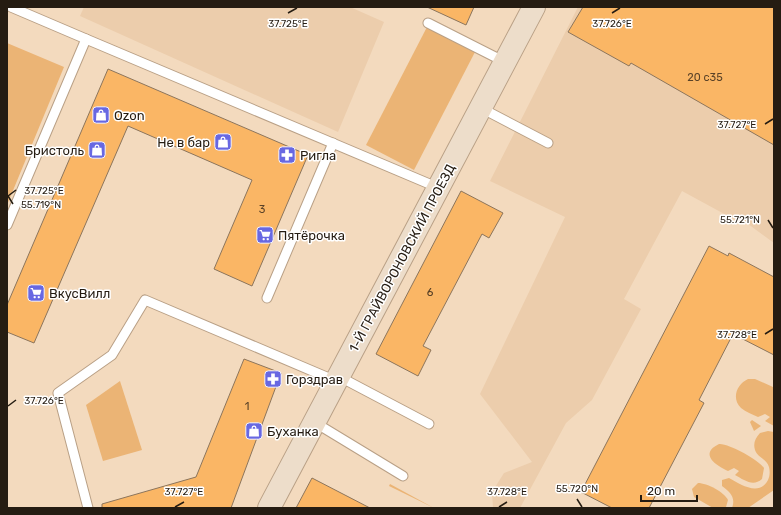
<svg xmlns="http://www.w3.org/2000/svg" width="781" height="515" font-family="Rubik,sans-serif">
  <style>
    .built { fill: #eccdac }
    .green { fill: #ebb475 }
    .building { fill: #fab665; stroke: #8c755c }
    .lines { fill: none; stroke-linecap: round; stroke-linejoin: round }
    .service-casing { stroke: #b9a086; stroke-width: 11 }
    .secondary-casing { stroke: #b9a086; stroke-width: 24 }
    .service { stroke: #fff; stroke-width: 9 }
    .secondary { stroke: #edddca; stroke-width: 22 }
    .ticks { fill: none; stroke: #251c12; stroke-width: 1.5 }
    .labels { text-anchor: middle; dominant-baseline: central; stroke-width: 3; stroke-linejoin: round; paint-order: stroke }
    .number-label { font-size: 11px; fill: #5a4227 }
    .poi-label { font-size: 13px; fill: #251c12; stroke: #fff; text-anchor: start }
    .street-label { font-size: 13px; fill: #251c12; stroke: #fff }
    .ticks-label { font-size: 10px; text-anchor: middle; fill: #251c12; stroke: #fff; stroke-width: 3; stroke-linejoin: round; paint-order: stroke }
  </style>
  <rect width="100%" height="100%" fill="#f3dabe"/>
  <g class="built">
    <path d="M84,7H350L384,22L338,132L80,16Z"/>
    <path d="M578,7H774V243L740,218L739,222L682,191L624,299L641,309L592,400L566,423L520,508H493L492,492L504,473L532,462L480,394L565,217L490,181Z"/>
  </g>
  <g class="green">
    <path d="M427,27L475,52L414,170L366,145Z"/>
    <path d="M7,43L64,67L7,205Z"/>
    <path d="M748,379H755L773,387L774,426L765,421L770,417L765,414L758,417C752,414 746,412 741,408C731,398 737,384 748,379Z"/>
    <path d="M120,381L142,450L103,461L86,405Z"/>
    <path d="M752,420L761,426L754,431L750,422Z"/>
    <path d="M768,431L774,432V490L748,508H732C736,497 730,492 722,486V480L729,478C740,484 759,497 768,480C770,476 770,471 769,467C767,459 758,458 755,450C753,444 755,438 760,433Z"/>
    <path d="M719,444C728,443 759,460 764,468L762,479C753,487 744,480 735,475L739,471L734,468L728,471C717,466 698,454 719,444Z"/>
    <path d="M698,483C707,483 724,492 728,500L726,507L713,508L694,497L692,489Z"/>
    <path d="M390,484L434,508L389,486Z"/>
  </g>
  <g class="building">
    <path d="M427,7H474L466,25Z"/>
    <path d="M583,7H774V145L631,63L629,66L568,32Z"/>
    <path d="M108,69L308,155L252,286L214,269L252,180L128,126L34,343L7,332V305Z"/>
    <path d="M461,191L503,213L489,238L482,234L423,346L431,350L418,376L376,354Z"/>
    <path d="M709,246L728,256L729,253L774,277V355L733,334L699,400L704,403L649,508H612L581,492Z"/>
    <path d="M244,359L281,373L231,508H102V504L196,477Z"/>
    <path d="M312,478L370,508H296Z"/>
  </g>
  <g class="lines">
    <defs>
      <g id="service">
        <path d="M11,7L86,39"/>
        <path d="M428,23L505,62"/>
        <path d="M481,108L548,143"/>
        <path d="M7,225L86,39L439,188"/>
        <path d="M267,298L333,143"/>
        <path d="M338,376L429,424"/>
        <path d="M314,422L403,476"/>
        <path d="M88,508L58,393L112,355L145,300L336,381"/>
      </g>
      <path id="secondary" d="M269,508L534,7"/>
    </defs>
    <use href="#service" class="service-casing"/>
    <use href="#secondary" class="secondary-casing"/>
    <use href="#service" class="service"/>
    <use href="#secondary" class="secondary"/>
  </g>
  <path class="ticks" d="M288,13L297,8M612,13L620,8M765,124L773,119M8,196L16,190M8,196L13,204M768,220L773,228M765,334L773,329M8,406L16,400M577,499L582,507M175,507L184,502M499,507L507,502"/>
  <defs>
    <symbol id="shop-square" viewBox="-11 -11 22 22"><rect x="-9" y="-9" width="18" height="18" rx="4" fill="#6868e2" stroke="#fff"/><path d="M-5-2.5h2.3a2.7 3.5 0 0 1 5.4 0H5L5.5 6h-11ZM-1.5-2.5h3a1.5 2.3 0 0 0-3 0Z" fill="#fff"/></symbol>
    <symbol id="pharmacy-square" viewBox="-11 -11 22 22"><rect x="-9" y="-9" width="18" height="18" rx="4" fill="#6868e2" stroke="#fff"/><path d="M-2-6h4v4h4v4h-4v4h-4v-4h-4v-4h4Z" fill="#fff"/></symbol>
    <symbol id="supermarket-square" viewBox="-11 -11 22 22"><rect x="-9" y="-9" width="18" height="18" rx="4" fill="#6868e2" stroke="#fff"/><path d="M-6-5.5h2.5l.6 2H6L4.5 2H-2.5L-4.4-4H-6ZM-1.5 3.2a1.3 1.3 0 1 0 .1 0ZM3 3.2a1.3 1.3 0 1 0 .1 0Z" fill="#fff"/></symbol>
  </defs>
  <g fill-rule="evenodd">
    <use href="#shop-square" x="91" y="105" width="20" height="20"/>
    <use href="#shop-square" x="213" y="132" width="20" height="20"/>
    <use href="#shop-square" x="87" y="140" width="20" height="20"/>
    <use href="#pharmacy-square" x="277" y="145" width="20" height="20"/>
    <use href="#supermarket-square" x="255" y="225" width="20" height="20"/>
    <use href="#supermarket-square" x="26" y="283" width="20" height="20"/>
    <use href="#pharmacy-square" x="263" y="369" width="20" height="20"/>
    <use href="#shop-square" x="244" y="421" width="20" height="20"/>
  </g>
  <g class="labels">
    <g class="number-label">
      <text x="705" y="77">20 с35</text>
      <text x="262" y="209">3</text>
      <text x="430" y="292">6</text>
      <text x="247" y="406">1</text>
    </g>
    <g class="poi-label">
      <text x="114" y="115">Ozon</text>
      <text x="210" y="142" text-anchor="end">Не в бар</text>
      <text x="84" y="150" text-anchor="end">Бристоль</text>
      <text x="300" y="155">Ригла</text>
      <text x="278" y="235">Пятёрочка</text>
      <text x="49" y="293">ВкусВилл</text>
      <text x="286" y="379">Горздрав</text>
      <text x="267" y="431">Буханка</text>
    </g>
    <g class="street-label">
      <text transform="translate(402 258) rotate(-62)">1-Й ГРАЙВОРОНОВСКИЙ ПРОЕЗД</text>
    </g>
  </g>
  <g class="ticks-label">
    <text x="288" y="27">37.725°E</text>
    <text x="612" y="27">37.726°E</text>
    <text x="737" y="128">37.727°E</text>
    <text x="44" y="194">37.725°E</text>
    <text x="41" y="208">55.719°N</text>
    <text x="740" y="223">55.721°N</text>
    <text x="737" y="338">37.728°E</text>
    <text x="44" y="404">37.726°E</text>
    <text x="577" y="492">55.720°N</text>
    <text x="184" y="495">37.727°E</text>
    <text x="507" y="495">37.728°E</text>
  </g>
  <rect width="781" height="515" fill="none" stroke="#251c12" stroke-width="16"/>
  <path d="M641 495v6h56v-6" fill="none" stroke="#251c12" stroke-width="2"/>
  <text x="647" y="495" font-size="12" fill="#251c12" stroke="#ffffff" stroke-width="3" paint-order="stroke">20 m</text>
</svg>
